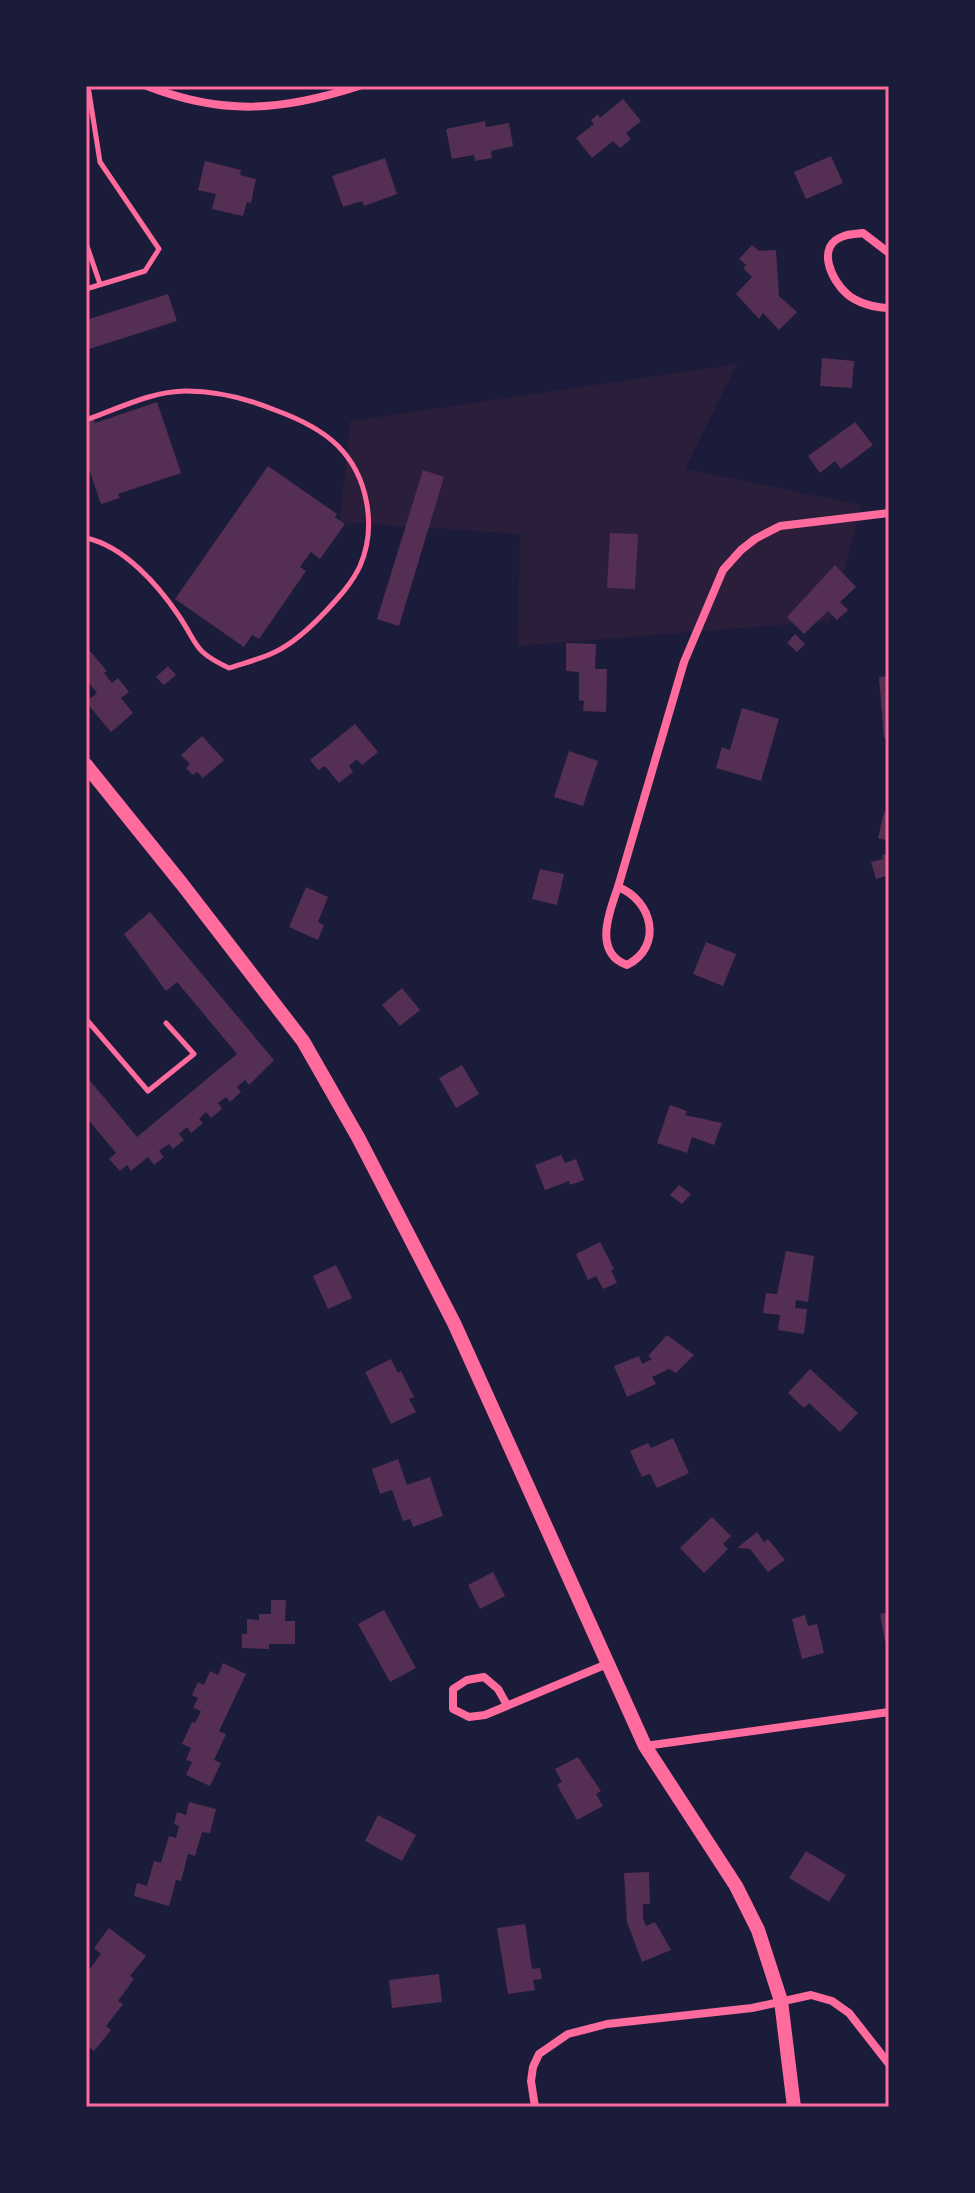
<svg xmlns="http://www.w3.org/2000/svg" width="975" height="2193" font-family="'Archivo Narrow',sans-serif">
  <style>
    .green { fill: #2a1e3b }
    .building { fill: #542f53 }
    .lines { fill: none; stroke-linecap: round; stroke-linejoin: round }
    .service { stroke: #ff6b9d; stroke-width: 5 }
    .minor { stroke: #ff6b9d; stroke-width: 8 }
    .secondary { stroke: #ff6b9d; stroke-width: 14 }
    .neatline { fill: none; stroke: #ff6b9d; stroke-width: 3 }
  </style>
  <rect width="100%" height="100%" fill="#1b1b3a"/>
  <path class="green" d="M737,364L685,469L862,505L830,621L518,646L520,534L340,522L350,421Z"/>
  <g class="building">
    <path d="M623,99L641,121L626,133L631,139L620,148L613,141L592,158L576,138L594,124L591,120L598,114L600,118Z"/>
    <path d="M485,121L486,127L509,123L513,146L491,151L492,158L475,161L474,155L452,159L446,129Z"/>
    <path d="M831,156L843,183L806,199L794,172Z"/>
    <path d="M385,158L397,194L364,206L362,201L343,207L332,176Z"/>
    <path d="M205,161L241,170L240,175L256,179L251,203L247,202L243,216L212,209L216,194L198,190Z"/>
    <path d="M752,245L759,251L776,250L779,296L797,312L779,330L763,313L759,319L736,294L752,277L743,268L746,265L739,259Z"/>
    <path d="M168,294L177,321L86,350V320Z"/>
    <path d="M822,358L854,361L852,388L820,386Z"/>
    <path d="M157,402L181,473L118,494L120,498L101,504L86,460V421L94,419L95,423Z"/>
    <path d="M855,422L873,445L841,469L835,461L820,473L808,456Z"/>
    <path d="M268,466L337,514L335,517L345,524L320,559L311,552L300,567L306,571L259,639L252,635L244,647L175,599Z"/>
    <path d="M423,470L444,477L399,626L377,619Z"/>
    <path d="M610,533L638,534L635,589L607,588Z"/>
    <path d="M835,565L856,587L840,602L848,610L837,620L828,611L804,634L787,617Z"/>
    <path d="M795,634L805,644L797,652L787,643Z"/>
    <path d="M566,643L596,644L595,669H607L606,712L583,711L584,701L579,700V672L566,671Z"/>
    <path d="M90,651L107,671L104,673L112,683L118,678L129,692L121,698L133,713L111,732L86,702L97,693L89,683L86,686V654Z"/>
    <path d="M168,666L176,675L164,685L156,677Z"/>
    <path d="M889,676V738H884L879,677Z"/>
    <path d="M742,708L779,719L761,781L716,768L722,747L730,750Z"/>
    <path d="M355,724L378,752L362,765L357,759L349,766L353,772L339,783L325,766L318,770L310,760Z"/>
    <path d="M202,736L224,760L203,778L197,772L193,775L186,768L190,764L181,755Z"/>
    <path d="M569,751L598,761L583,806L554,797Z"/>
    <path d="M884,812L889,814V841L878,838Z"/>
    <path d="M889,853V884H888L886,876L876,879L871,862L883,859L882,855Z"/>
    <path d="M540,869L564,874L557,905L532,899Z"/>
    <path d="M306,887L328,897L318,922L324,925L318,940L289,927Z"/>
    <path d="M150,912L274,1060L249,1085L245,1080L237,1087L241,1092L230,1102L226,1097L218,1103L222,1109L211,1118L206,1112L199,1119L203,1123L191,1133L187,1127L179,1134L184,1140L173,1149L169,1144L159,1151L164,1157L154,1165L148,1157L131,1171L127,1165L120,1171L109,1159L116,1153L86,1117V1076L137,1137L237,1054L177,982L166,991L124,934Z"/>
    <path d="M706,942L736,954L723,986L693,974Z"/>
    <path d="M402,988L420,1010L400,1026L382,1005Z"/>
    <path d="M462,1065L479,1094L456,1108L439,1078Z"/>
    <path d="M670,1105L687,1111L685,1115L722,1123L714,1145L692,1137L687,1153L657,1143Z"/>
    <path d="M561,1155L565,1163L576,1159L584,1180L570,1185L569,1181L545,1190L535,1165Z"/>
    <path d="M679,1185L691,1194L682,1204L670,1195Z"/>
    <path d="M600,1242L614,1269L611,1270L617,1283L603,1289L596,1276L588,1280L576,1254Z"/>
    <path d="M786,1251L814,1256L808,1302L796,1300L795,1308L807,1309L804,1334L778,1330L780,1315L763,1313L766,1293L777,1294Z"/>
    <path d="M336,1265L352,1298L328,1309L313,1276Z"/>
    <path d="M667,1335L694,1355L676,1373L669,1369L652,1377L656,1384L627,1397L614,1366L639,1356L642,1364L652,1359L648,1356Z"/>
    <path d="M391,1359L398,1373L401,1371L414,1397L409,1399L416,1412L391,1424L365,1372Z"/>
    <path d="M810,1369L858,1413L840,1432L809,1403L804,1408L788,1393Z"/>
    <path d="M673,1438L689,1473L657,1488L650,1474L642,1477L630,1451L648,1443L651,1448Z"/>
    <path d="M398,1459L407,1485L430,1477L443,1516L413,1527L410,1519L403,1521L392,1490L380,1494L372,1469Z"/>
    <path d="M712,1517L731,1536L723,1544L728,1549L704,1573L680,1548Z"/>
    <path d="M757,1532L764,1542L768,1539L785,1560L768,1572L750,1549L737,1548Z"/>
    <path d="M493,1572L505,1596L480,1609L468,1585Z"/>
    <path d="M271,1600H286L285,1621H295V1644H269V1649L242,1648V1634H247V1619L259,1620V1614H271Z"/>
    <path d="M384,1610L416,1668L390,1682L358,1624Z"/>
    <path d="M889,1612V1641L885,1642L880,1614Z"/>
    <path d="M805,1615L808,1626L817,1624L824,1653L802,1659L792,1619Z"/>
    <path d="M223,1663L246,1674L219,1731L226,1734L214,1760L221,1763L210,1786L186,1775L192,1762L186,1760L191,1748L182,1744L192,1722L195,1723L201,1711L193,1708L198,1698L192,1695L198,1682L204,1685L210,1671L218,1675Z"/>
    <path d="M578,1757L601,1791L596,1794L603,1806L577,1820L557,1785L562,1782L555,1769Z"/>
    <path d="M189,1802L216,1809L210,1833L202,1832L195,1856L188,1854L181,1881L176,1880L169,1906L134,1896L137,1883L147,1886L154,1861L161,1863L169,1836L176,1838L179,1826L174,1824L177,1812L186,1815Z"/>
    <path d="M378,1815L416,1835L402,1861L365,1841Z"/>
    <path d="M806,1851L846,1875L829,1902L789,1878Z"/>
    <path d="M649,1872L650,1904H643V1918L646,1926L655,1922L671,1950L642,1962L627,1922L624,1873Z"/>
    <path d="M525,1924L532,1969L540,1968L542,1979L533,1980L535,1990L508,1994L497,1928Z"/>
    <path d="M109,1928L146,1956L130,1976L134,1979L118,2001L123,2004L106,2026L111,2030L94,2051L86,2045V1985L89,1981L86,1974L101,1954L94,1948Z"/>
    <path d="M439,1974L442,2002L392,2008L389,1980Z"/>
  </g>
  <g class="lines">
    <g class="service">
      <path d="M87,246L100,284"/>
      <path d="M86,289L145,271L159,249L100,162L88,86"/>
      <path d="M86,420C117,409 152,391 186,391C215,391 248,399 275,410C297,418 321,429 338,446C368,476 377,527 360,566C352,583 340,596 327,610C313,625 294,643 275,652C261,659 244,663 229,668C193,651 199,646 179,616C158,585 124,546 86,538"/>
      <path d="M86,1019L148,1091L194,1054L166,1023"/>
    </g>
    <g class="minor">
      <path d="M147,86C224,116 282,111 359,86"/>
      <path d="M889,253L863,233C857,234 849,234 844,236C815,245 831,280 847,294C857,303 876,308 889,308"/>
      <path d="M618,887L684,662L723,570L741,550L755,539L780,526L889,513"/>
      <path d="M618,887C652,900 664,946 627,965C593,953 609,912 618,887Z"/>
      <path d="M507,1705L498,1689L484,1677L467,1680L453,1689V1709L469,1717L485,1715L607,1664"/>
      <path d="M645,1746L889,1712"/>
      <path d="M535,2107L531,2081L533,2067L539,2054L568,2034L607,2024L752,2008L811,1995L832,2001L849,2013L889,2064"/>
    </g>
    <path class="secondary" d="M86,765L182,884L303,1041L359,1139L454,1323L645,1746L736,1886L758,1930L781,2001L794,2107"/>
  </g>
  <rect width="975" height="2193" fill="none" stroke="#1b1b3a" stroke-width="176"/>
  <rect x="88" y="88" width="799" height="2017" class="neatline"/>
</svg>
